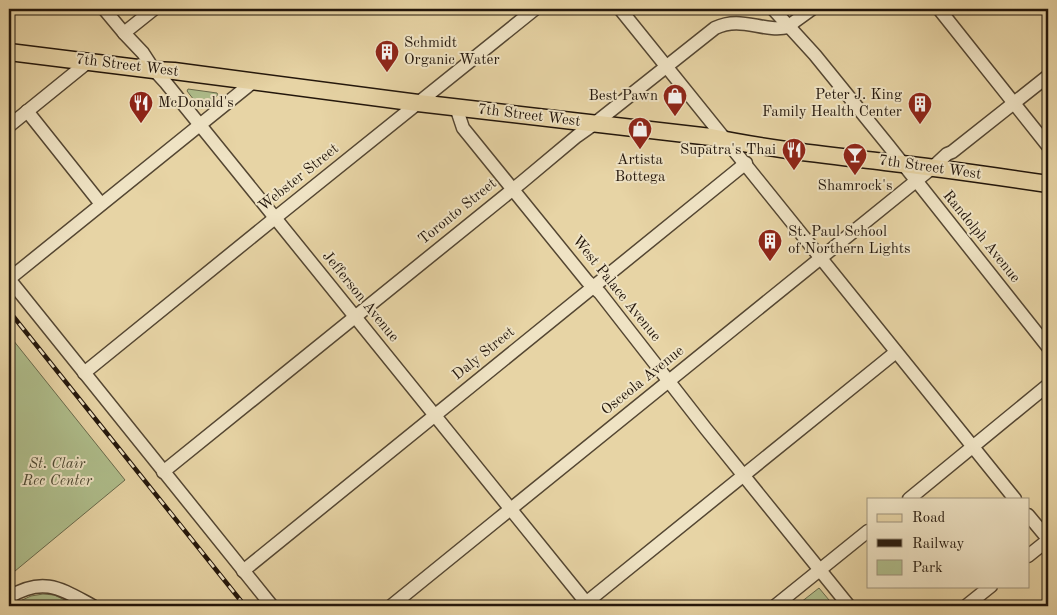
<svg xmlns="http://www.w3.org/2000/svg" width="1057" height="615" font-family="'Old Standard TT',serif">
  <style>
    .green { fill: #afbe8c; stroke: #696a4c }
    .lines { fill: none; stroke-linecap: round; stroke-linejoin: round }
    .minor-casing { stroke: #544632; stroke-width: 15 }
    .major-casing { stroke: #23160b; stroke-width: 19 }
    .minor { stroke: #efe3c4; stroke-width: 12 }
    .major { stroke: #e7d4a5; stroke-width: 16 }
    .rail-casing { stroke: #23160b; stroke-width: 4.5 }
    .rail { stroke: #efe3c4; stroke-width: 2.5; stroke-dasharray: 8; stroke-linecap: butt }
    .labels { text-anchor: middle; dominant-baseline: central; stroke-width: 4; stroke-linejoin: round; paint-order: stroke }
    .poi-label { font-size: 15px; fill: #23160b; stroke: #efe3c4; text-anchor: start }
    .street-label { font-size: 15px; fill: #23160b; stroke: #efe3c4 }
    .park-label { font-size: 15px; font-style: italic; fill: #4d4832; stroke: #efe3c4 }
  </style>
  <rect width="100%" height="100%" fill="#e7d4a5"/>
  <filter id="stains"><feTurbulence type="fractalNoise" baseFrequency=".004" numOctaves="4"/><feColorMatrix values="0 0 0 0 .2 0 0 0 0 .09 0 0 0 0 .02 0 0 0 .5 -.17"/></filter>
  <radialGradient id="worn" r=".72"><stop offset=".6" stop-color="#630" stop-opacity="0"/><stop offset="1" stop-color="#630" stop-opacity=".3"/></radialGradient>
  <g class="green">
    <path d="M188,89L217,93L218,95L201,109L187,91Z"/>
    <path d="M9,335L125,480L9,576Z"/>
    <path d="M819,588L834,606H796Z"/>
    <path d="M43,594L54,595L78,606H9L31,596Z"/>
  </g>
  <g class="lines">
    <defs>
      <g id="minor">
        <path d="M104,9L124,33L143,53L154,70L166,83L589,606"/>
        <path d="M620,9L1015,499"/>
        <path d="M773,9L815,55L888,145L1048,347"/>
        <path d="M939,9L1048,146"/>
        <path d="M789,27L794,22L812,9"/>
        <path d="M124,33L154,9"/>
        <path d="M456,107L463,128L587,281L600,293L706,429L849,606"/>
        <path d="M27,111L101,204"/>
        <path d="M9,126L88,62"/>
        <path d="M9,279L272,606"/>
        <path d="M9,279L253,82"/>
        <path d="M84,373L275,218L535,9"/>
        <path d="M163,472L522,182L577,136L594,124L715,28C742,15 762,33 789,27"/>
        <path d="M909,499L1048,385"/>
        <path d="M1028,515L1048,539"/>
        <path d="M1028,556L1048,540"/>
        <path d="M243,571L746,163"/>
        <path d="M9,597C44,576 61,589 93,606"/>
        <path d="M391,606L497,520L932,168L947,154L952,152L1048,76"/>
        <path d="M582,606L896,352"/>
        <path d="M775,606L868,531"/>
        <path d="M966,606L991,586"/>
      </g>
      <path id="major" d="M9,52L154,70L174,71L418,103L711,137C768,149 827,155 885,162C940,168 994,176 1048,184"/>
    </defs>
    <use href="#minor" class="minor-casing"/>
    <use href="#major" class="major-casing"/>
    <use href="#minor" class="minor"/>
    <use href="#major" class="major"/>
    <defs>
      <path id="rail" d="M9,311L245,606"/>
    </defs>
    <use href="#rail" class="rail-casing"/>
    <use href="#rail" class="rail"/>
  </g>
  <defs>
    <symbol id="building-pin" viewBox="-11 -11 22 30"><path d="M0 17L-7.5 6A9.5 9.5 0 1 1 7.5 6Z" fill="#8f2418" stroke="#efe3c4"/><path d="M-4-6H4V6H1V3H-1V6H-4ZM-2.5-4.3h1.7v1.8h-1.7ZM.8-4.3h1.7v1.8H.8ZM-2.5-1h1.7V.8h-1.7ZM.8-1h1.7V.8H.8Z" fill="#fff"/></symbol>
    <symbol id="shop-pin" viewBox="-11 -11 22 30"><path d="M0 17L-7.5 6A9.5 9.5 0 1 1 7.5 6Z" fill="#8f2418" stroke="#efe3c4"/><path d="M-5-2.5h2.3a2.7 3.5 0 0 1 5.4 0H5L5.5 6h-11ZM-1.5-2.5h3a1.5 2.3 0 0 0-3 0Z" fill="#fff"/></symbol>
    <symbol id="restaurant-pin" viewBox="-11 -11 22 30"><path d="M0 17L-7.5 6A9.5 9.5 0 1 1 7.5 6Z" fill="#8f2418" stroke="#efe3c4"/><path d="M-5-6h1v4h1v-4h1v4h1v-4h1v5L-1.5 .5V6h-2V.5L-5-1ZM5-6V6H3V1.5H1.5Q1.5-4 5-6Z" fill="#fff"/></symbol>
    <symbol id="bar-pin" viewBox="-11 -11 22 30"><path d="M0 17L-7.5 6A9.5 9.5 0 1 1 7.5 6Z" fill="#8f2418" stroke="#efe3c4"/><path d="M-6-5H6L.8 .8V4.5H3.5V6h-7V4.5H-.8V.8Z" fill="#fff"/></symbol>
  </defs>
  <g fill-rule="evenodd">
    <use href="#building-pin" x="373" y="38" width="28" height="38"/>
    <use href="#shop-pin" x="661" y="82" width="28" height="38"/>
    <use href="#restaurant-pin" x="127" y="89" width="28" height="38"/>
    <use href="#building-pin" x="906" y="90" width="28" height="38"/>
    <use href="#shop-pin" x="626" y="115" width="28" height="38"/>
    <use href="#restaurant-pin" x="780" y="136" width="28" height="38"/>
    <use href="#bar-pin" x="841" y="141" width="28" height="38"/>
    <use href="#building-pin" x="756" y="227" width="28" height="38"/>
  </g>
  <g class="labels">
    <g class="poi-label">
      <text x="404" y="43">Schmidt<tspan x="404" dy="17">Organic Water</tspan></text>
      <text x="902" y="95" text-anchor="end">Peter J. King<tspan x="902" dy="17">Family Health Center</tspan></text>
      <text x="658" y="96" text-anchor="end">Best Pawn</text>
      <text x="158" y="103">McDonald's</text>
      <text x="776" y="150" text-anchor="end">Supatra's Thai</text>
      <text x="640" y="160" text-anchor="middle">Artista<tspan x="640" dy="17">Bottega</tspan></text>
      <text x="855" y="186" text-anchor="middle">Shamrock's</text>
      <text x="788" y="232">St. Paul School<tspan x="788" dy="17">of Northern Lights</tspan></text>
    </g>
    <g class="street-label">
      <text transform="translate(127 66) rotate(7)">7th Street West</text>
      <text transform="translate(529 116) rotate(7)">7th Street West</text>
      <text transform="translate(930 168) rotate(8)">7th Street West</text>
      <text transform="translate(299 178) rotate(-39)">Webster Street</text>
      <text transform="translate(458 212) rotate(-39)">Toronto Street</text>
      <text transform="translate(981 237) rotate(51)">Randolph Avenue</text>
      <text transform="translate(616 289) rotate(51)">West Palace Avenue</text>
      <text transform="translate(360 297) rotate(51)">Jefferson Avenue</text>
      <text transform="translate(484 354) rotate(-39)">Daly Street</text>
      <text transform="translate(643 381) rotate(-39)">Osceola Avenue</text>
    </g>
    <g class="park-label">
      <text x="57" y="464">St. Clair<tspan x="57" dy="17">Rec Center</tspan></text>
    </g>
  </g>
  <rect width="1057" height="615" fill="none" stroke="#e7d4a5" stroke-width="30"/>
  <rect x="10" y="10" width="1037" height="595" fill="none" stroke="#23160b" stroke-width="2.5"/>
  <rect x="15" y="15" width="1027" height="585" fill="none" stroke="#23160b"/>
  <rect x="867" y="498" width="162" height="90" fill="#efe3c4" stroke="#9d917a"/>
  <rect x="877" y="514" width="25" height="8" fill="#e7d4a5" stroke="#9d917a"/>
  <text x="912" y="522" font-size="15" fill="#23160b">Road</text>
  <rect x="877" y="539" width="25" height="8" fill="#23160b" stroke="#9d917a"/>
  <text x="912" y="548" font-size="15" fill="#23160b">Railway</text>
  <rect x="877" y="560" width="25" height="15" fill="#afbe8c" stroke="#9d917a"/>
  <text x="912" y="572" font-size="15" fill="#23160b">Park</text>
  <rect width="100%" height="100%" filter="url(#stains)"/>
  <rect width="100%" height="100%" fill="url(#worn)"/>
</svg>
